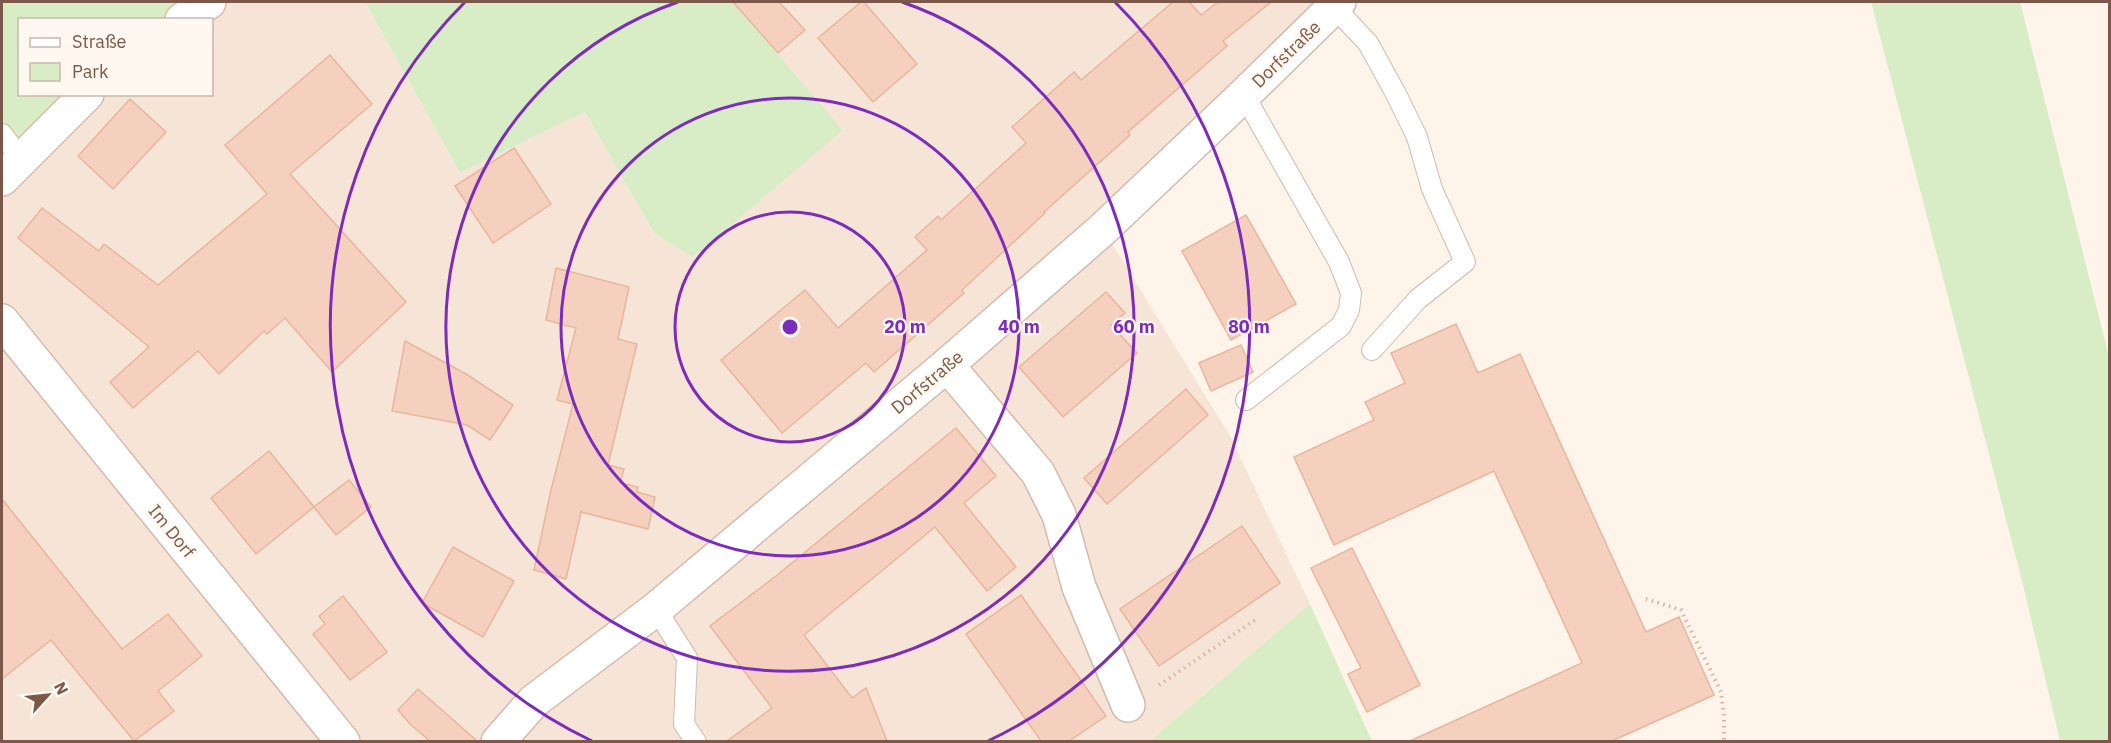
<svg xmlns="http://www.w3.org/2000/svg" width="2111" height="743" font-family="'IBM Plex Sans',sans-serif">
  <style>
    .residential { fill: #f6e5d6 }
    .green { fill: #d8edc5 }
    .building { fill: #f5d0be; stroke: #e9b59d; stroke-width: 1.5 }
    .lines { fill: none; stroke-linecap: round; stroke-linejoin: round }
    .lane-casing { stroke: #d2baad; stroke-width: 22 }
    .street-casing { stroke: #d2baad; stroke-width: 36 }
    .secondary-casing { stroke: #d7bcac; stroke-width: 36 }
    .path { stroke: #dbb3a0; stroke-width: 4; stroke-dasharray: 1.5 4.5; stroke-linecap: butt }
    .lane { stroke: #fff; stroke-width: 20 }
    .street { stroke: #fff; stroke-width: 33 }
    .secondary { stroke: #fff; stroke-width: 33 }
    .ring { fill: none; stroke: #7b2cbf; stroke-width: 3 }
    .labels { text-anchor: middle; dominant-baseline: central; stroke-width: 4.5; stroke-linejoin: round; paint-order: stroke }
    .street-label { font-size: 18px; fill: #7b584a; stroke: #fff8f1 }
    .centre { fill: #7b2cbf; stroke: #fff8f1; stroke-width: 3 }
    .ring-label { font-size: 18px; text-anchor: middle; font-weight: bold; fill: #7b2cbf; stroke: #fff8f1; stroke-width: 4.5; stroke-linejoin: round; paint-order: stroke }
  </style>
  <rect width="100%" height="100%" fill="#fef4e9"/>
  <path class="residential" d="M209,2H365L460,173L585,112L654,233L843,130L733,2H1339L1103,229L1230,436L1310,604L1150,741H2V134L87,95L212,94V20Z"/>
  <g class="green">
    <path d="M2,2H209L182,19L20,20V94L87,95L21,159L2,134Z"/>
    <path d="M365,2H733L843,130L693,257L654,233L585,112L460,173Z"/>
    <path d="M1871,2H2020L2109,357V741H2060L2021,577Z"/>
    <path d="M1310,604L1372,741H1150Z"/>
  </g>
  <g class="building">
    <path d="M733,2H779L805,30L778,53Z"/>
    <path d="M861,2H864L917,64L873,102L818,38Z"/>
    <path d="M1173,2H1189L1201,15L1218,2H1271L1223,41L1227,46L1128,132L1130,135L1044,212L1045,213L962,290L964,293L874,372L866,363L782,433L721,360L805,290L838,328L927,250L915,237L938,216L941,220L1026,143L1012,127L1074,72L1081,80Z"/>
    <path d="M330,55L372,104L290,174L406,302L332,372L285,318L267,334L264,331L219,374L198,351L133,408L110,382L149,347L18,238L42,208L99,251L104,244L158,285L267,194L225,145Z"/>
    <path d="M130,99L166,132L113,189L78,156Z"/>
    <path d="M514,148L551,204L493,243L455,186Z"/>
    <path d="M1246,215L1296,304L1231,340L1182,251Z"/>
    <path d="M556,268L629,287L618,339L637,344L608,465L624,469L620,483L638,487L637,492L655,497L648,529L581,512L566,579L534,570L551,490L573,404L557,400L576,328L546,320Z"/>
    <path d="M1106,292L1125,313L1111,325L1137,353L1063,417L1019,367Z"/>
    <path d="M1456,324L1478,373L1520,354L1646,632L1679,617L1714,695L1612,741H1410L1582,663L1494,471L1334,545L1294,457L1374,420L1365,402L1405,383L1391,353Z"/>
    <path d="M405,341L466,374L513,405L490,440L467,425L392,411Z"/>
    <path d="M1241,345L1253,372L1211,391L1199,363Z"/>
    <path d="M1186,389L1208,415L1107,504L1084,478Z"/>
    <path d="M956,428L996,476L964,503L1016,567L987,591L935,527L804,635L852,698L866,688L887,741H727L772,708L710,626L776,576Z"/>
    <path d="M269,451L314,507L256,554L211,498Z"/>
    <path d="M349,480L371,507L336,535L314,507Z"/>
    <path d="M2,499L122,649L168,614L202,656L158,691L174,711L134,741L51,640L2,679Z"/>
    <path d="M1242,526L1280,583L1159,666L1120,609Z"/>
    <path d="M453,547L514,581L483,637L422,603Z"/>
    <path d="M1352,548L1420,685L1367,712L1348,674L1361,668L1311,568Z"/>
    <path d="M1021,595L1106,716L1069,741H1041L966,634Z"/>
    <path d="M343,596L387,652L350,680L313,634L325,624L319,616Z"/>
    <path d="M418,689L477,741H430L410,724L398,710Z"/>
  </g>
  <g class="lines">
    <defs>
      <g id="lane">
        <path d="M1334,7L1368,43L1396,94L1417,137L1432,189L1465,262L1418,299L1372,350"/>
        <path d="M1244,95L1339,262L1351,293L1349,310L1341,326L1246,400"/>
        <path d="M2,134L21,159"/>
        <path d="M656,609L687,658L684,724L696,742"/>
      </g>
      <g id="street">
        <path d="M2,321L343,742"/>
        <path d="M947,365L1038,473L1059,515L1079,587L1128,705"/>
        <path d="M498,742L534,701L656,609L947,365L1103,229L1244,95L1339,2"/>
      </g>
      <g id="secondary">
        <path d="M182,20L209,2"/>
        <path d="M2,179L87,94"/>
      </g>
    </defs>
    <use href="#lane" class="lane-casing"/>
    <use href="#street" class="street-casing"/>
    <use href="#secondary" class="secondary-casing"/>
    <g class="path">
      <path d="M1646,599L1681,610L1721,692L1724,716V742"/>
      <path d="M1159,685L1258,618"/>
    </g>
    <use href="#lane" class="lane"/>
    <use href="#street" class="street"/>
    <use href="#secondary" class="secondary"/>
  </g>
  <g class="ring">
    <circle cx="790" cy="327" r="115"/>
    <circle cx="790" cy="327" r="229"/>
    <path d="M902 2A344 344 0 1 1 678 2"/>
    <path d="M592 741A459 459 0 0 1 465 2M1115 2A459 459 0 0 1 988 741"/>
  </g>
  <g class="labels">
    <g class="street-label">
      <text transform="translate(1286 54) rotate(-44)">Dorfstraße</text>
      <text transform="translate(927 382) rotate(-40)">Dorfstraße</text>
      <text transform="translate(172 531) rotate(51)">Im Dorf</text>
    </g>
  </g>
  <circle cx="790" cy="327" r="9" class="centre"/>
  <g class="ring-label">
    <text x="905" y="333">20 m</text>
    <text x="1019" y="333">40 m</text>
    <text x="1134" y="333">60 m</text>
    <text x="1249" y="333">80 m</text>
  </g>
  <rect width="2111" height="743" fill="none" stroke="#7b584a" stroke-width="6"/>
  <rect x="18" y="18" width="195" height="78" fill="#fff8f1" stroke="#cab8ae" stroke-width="1.5"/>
  <rect x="30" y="38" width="30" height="9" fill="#ffffff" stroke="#cab8ae" stroke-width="1.5"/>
  <text x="72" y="48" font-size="18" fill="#7b584a">Straße</text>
  <rect x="30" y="63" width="30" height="18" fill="#d8edc5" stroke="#cab8ae" stroke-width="1.5"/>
  <text x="72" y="78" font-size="18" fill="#7b584a">Park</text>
  <g transform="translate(48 695) rotate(63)" stroke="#fff8f1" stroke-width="4.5" paint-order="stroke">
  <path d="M0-4.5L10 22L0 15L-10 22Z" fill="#7b584a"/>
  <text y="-9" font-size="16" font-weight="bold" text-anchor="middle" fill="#7b584a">N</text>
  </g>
</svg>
